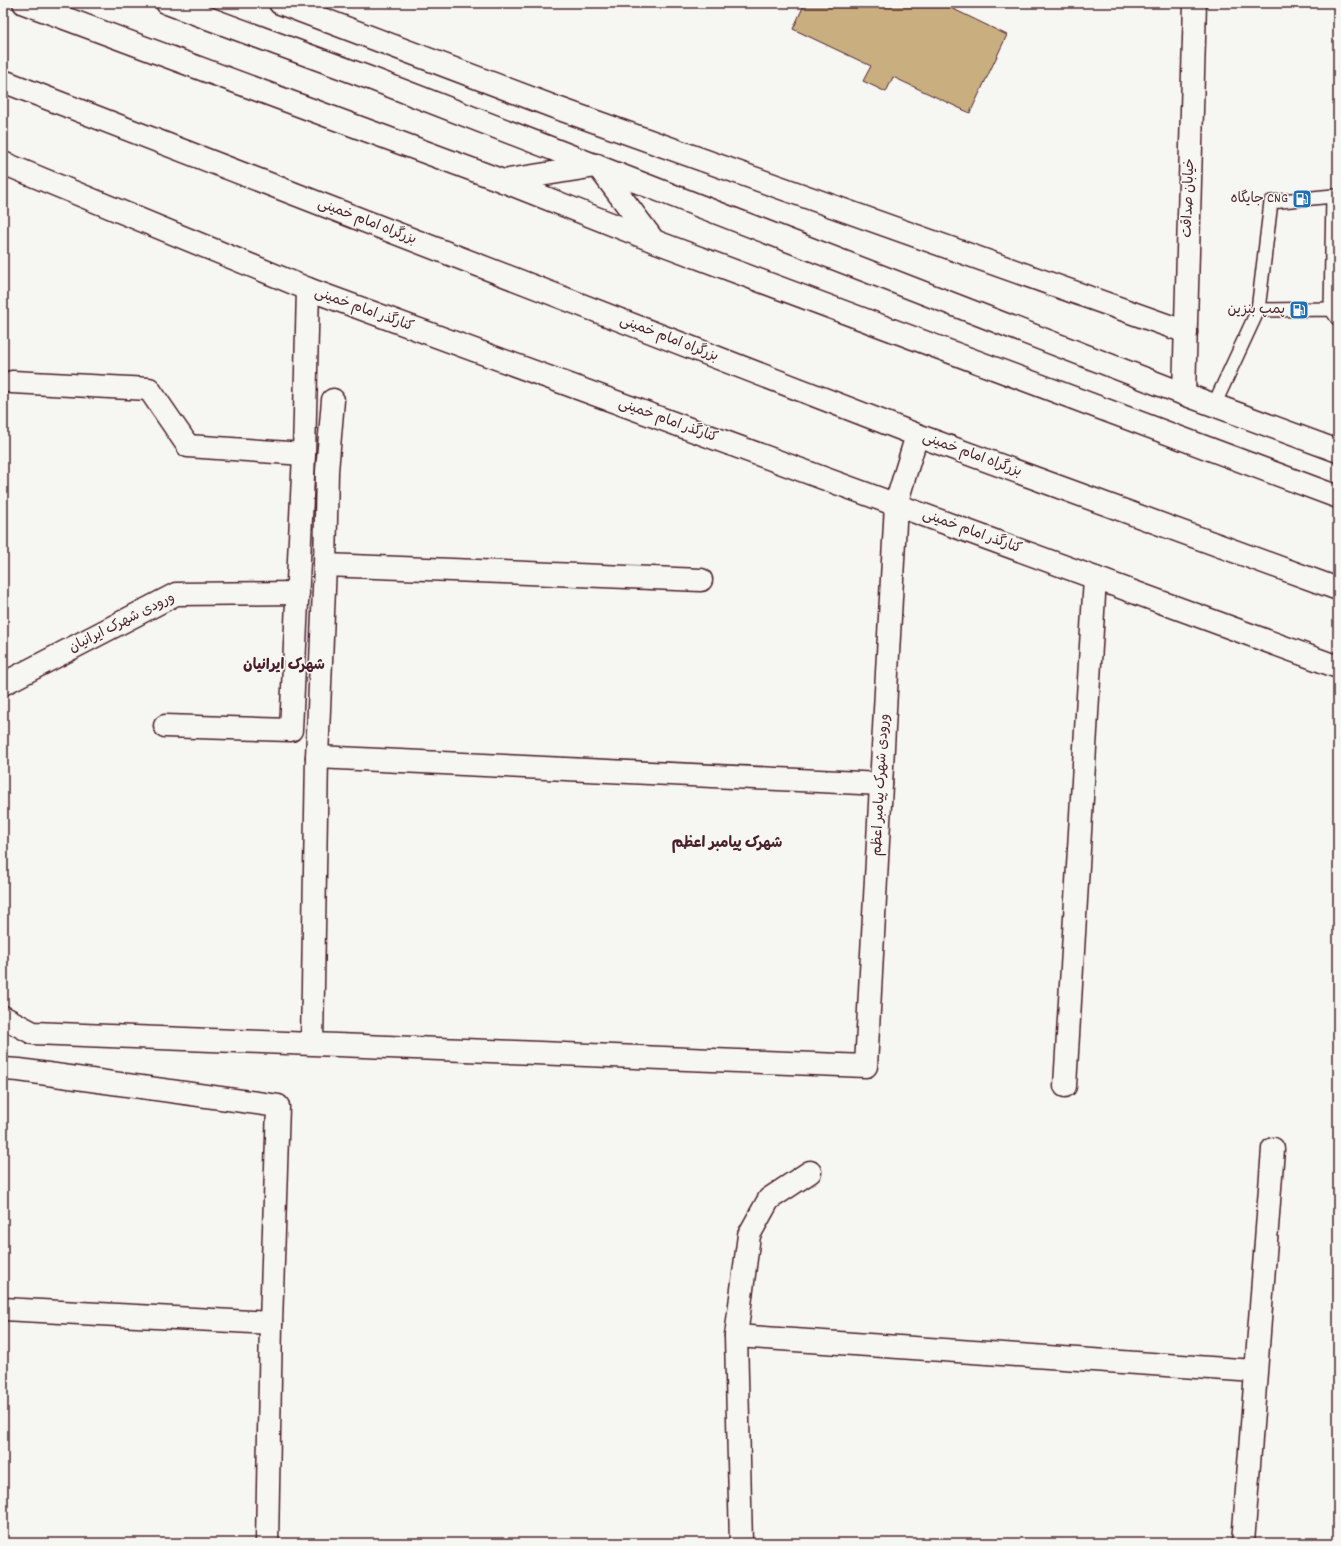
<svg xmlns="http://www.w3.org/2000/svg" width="1341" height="1546" font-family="Dekko,'Playpen Sans Arabic',sans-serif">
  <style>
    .building { fill: #c9af80; stroke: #4a1f2b }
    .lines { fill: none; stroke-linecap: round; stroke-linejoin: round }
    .lane-casing { stroke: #4a1f2b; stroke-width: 16 }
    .street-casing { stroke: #4a1f2b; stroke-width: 25 }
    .secondary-casing { stroke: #4a1f2b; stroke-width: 25 }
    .highway-casing { stroke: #4a1f2b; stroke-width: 25 }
    .lane { stroke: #f6f6f2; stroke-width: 13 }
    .street { stroke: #f6f6f2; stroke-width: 22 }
    .secondary { stroke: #f6f6f2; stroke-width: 22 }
    .highway { stroke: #f6f6f2; stroke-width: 22 }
    .labels { text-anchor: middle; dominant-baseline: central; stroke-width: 3; stroke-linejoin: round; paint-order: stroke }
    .street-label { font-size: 14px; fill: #4a1f2b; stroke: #f6f6f2 }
    .poi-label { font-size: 14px; fill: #4a1f2b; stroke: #f6f6f2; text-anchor: end }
    .neighbourhood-label { font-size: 15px; font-weight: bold; fill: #4a1f2b; stroke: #f6f6f2 }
  </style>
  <rect width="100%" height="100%" fill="#f6f6f2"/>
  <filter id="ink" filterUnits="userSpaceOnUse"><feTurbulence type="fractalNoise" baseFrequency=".025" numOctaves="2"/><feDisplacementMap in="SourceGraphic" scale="8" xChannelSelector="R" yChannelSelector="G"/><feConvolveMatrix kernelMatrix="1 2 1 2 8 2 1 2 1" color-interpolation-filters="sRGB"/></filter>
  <g filter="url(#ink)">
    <path class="building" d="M805,3H941L1007,35L970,113L893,77L886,92L863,81L871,66L793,29Z"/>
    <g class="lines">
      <defs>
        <g id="lane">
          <path d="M1258,310L1271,202L1333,196L1331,309"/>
          <path d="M1214,405L1258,310L1331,309L1338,319"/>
        </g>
        <g id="street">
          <path d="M167,3L375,80L1184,394L1338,451"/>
          <path d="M280,3L557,108L1186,332"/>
          <path d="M597,165L654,241"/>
          <path d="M503,181L596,166"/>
          <path d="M12,382L149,389L188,446L304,454"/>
          <path d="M1184,394L1195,3"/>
          <path d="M325,565L701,580"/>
          <path d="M3,684L176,594L298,593"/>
          <path d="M165,726L291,730L304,454L308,289"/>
          <path d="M317,757L881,784"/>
          <path d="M3,1017L33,1033L866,1066L896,504"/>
          <path d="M312,1043L317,757L325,565L327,471L333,400"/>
          <path d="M3,1069L19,1070L278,1106L271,1323L267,1543"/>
          <path d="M1065,1086L1095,578"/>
          <path d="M3,1309L271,1323"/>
          <path d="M736,1336L1255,1371"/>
          <path d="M741,1543L736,1336L749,1235L769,1199L810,1172"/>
          <path d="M1243,1543L1273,1149"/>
        </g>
        <path id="secondary" d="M3,163L308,289L1338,667"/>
        <g id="highway">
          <path d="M24,3L503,181L654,241L1338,497"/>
          <path d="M3,81L917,435L1338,589"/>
          <path d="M896,504L917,435"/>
        </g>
      </defs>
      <use href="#lane" class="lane-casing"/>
      <use href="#street" class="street-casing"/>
      <use href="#secondary" class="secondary-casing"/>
      <use href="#highway" class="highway-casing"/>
      <use href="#lane" class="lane"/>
      <use href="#street" class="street"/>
      <use href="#secondary" class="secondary"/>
      <use href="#highway" class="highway"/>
    </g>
  </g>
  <defs>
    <symbol id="fuel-square" viewBox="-11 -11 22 22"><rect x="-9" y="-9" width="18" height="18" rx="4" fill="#1f6fb2" stroke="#f6f6f2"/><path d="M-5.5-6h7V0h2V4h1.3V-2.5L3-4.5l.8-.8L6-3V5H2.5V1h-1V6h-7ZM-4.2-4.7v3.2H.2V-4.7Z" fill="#fff"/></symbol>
  </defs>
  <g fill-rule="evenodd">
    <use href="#fuel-square" x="1291" y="188" width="22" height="22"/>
    <use href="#fuel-square" x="1288" y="299" width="22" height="22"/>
  </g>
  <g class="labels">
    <g class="street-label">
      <text transform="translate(1189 198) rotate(-88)">خیابان صداقت</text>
      <text transform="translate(367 222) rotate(21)">بزرگراه امام خمینی</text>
      <text transform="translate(364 310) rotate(20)">کنارگذر امام خمینی</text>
      <text transform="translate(669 339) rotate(21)">بزرگراه امام خمینی</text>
      <text transform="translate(668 421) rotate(20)">کنارگذر امام خمینی</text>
      <text transform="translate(972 455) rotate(20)">بزرگراه امام خمینی</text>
      <text transform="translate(972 532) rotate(20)">کنارگذر امام خمینی</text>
      <text transform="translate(122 623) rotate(-27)">ورودی شهرک ایرانیان</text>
      <text transform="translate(881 785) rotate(-87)">ورودی شهرک پیامبر اعظم</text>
    </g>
    <g class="poi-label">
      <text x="1288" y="199">جایگاه CNG</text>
      <text x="1285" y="310">پمپ بنزین</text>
    </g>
    <g class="neighbourhood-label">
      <text x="284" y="666">شهرک ایرانیان</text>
      <text x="727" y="844">شهرک پیامبر اعظم</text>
    </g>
  </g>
  <rect width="1341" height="1546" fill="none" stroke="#f6f6f2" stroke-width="16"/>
  <rect x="8" y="8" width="1325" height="1530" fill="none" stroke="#4a1f2b" stroke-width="1.5" filter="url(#ink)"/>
</svg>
